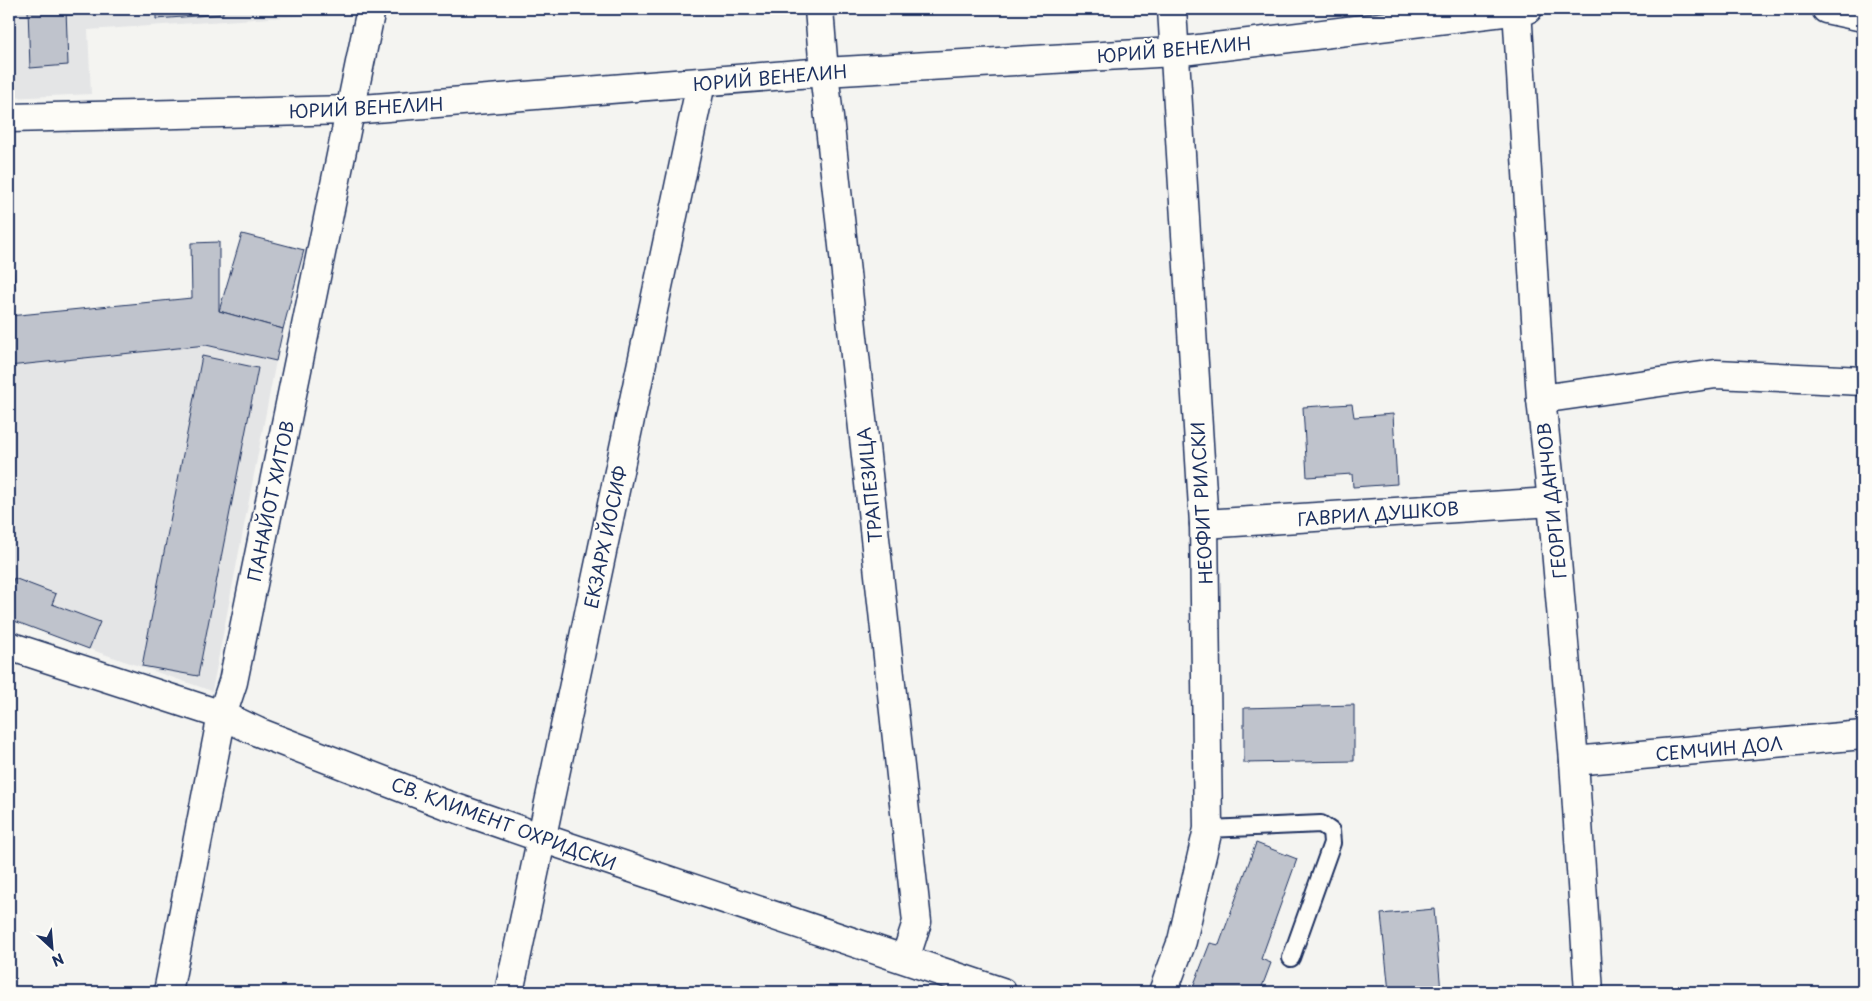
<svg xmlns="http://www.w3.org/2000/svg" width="1872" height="1001" font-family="'Playpen Sans',sans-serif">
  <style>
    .built { fill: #e4e5e6 }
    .building { fill: #bfc3cc; stroke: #1b2f5e }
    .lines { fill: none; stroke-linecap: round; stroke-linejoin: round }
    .service-casing { stroke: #1b2f5e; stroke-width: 20 }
    .minor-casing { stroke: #1b2f5e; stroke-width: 31 }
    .service { stroke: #fdfcf7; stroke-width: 16 }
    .minor { stroke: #fdfcf7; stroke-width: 28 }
    .labels { text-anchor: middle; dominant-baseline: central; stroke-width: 4; stroke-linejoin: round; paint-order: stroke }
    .street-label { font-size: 18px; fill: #1b2f5e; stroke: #fdfcf7 }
  </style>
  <rect width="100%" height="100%" fill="#f4f4f1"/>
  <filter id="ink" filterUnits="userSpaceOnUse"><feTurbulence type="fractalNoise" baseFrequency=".02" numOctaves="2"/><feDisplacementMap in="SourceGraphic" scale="10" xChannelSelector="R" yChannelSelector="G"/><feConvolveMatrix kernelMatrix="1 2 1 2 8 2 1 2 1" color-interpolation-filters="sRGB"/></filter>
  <g filter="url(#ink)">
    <g class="built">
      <path d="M9,9H345L344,13L88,30L91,94L9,98Z"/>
      <path d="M206,345L276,361L212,691L89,649L9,619V366Z"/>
    </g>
    <g class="building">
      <path d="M28,9H66L68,65L30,68Z"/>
      <path d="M66,9H223V14L156,19V12L66,15Z"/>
      <path d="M9,210L15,289H9Z"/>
      <path d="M242,234L304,250L283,329L219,311Z"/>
      <path d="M219,242V311L283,329L276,361L206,345L9,366V316L192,298L191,243Z"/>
      <path d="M202,356L258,368L198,676L142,666Z"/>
      <path d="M1352,404L1354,417L1393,414L1397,484L1353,487L1352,474L1307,477L1303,407Z"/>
      <path d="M14,578L56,594L52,604L100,622L89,649L9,619V584L12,585Z"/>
      <path d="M1354,705V761L1244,763V708Z"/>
      <path d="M1256,843L1297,859L1261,959L1271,963L1260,992H1191L1210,943L1219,945Z"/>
      <path d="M1434,909L1441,992H1389L1381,914Z"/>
    </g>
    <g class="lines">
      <defs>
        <path id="service" d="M1208,829L1321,824L1331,831L1332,843L1291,958"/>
        <g id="minor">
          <path d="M819,9L824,72L917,922L905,959"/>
          <path d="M1517,9L1541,399L1552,502L1574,761L1589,992"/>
          <path d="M1826,9L1863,17"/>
          <path d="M9,118L350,110L824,72L1174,52L1528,9"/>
          <path d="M1541,399L1716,374L1863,381"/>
          <path d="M1204,524L1552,502"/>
          <path d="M9,646L222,715L258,732L444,804L542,838L1002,992"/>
          <path d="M1574,761L1863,735"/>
          <path d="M168,992L222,715L233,682L371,9"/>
          <path d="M509,992L701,83"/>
          <path d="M1163,992L1182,941L1208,829L1204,524L1172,9"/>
        </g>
      </defs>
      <use href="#service" class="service-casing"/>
      <use href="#minor" class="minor-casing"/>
      <use href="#service" class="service"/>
      <use href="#minor" class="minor"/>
    </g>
  </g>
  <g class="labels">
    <g class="street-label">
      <text transform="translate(1174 49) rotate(-5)">ЮРИЙ ВЕНЕЛИН</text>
      <text transform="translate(770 77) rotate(-5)">ЮРИЙ ВЕНЕЛИН</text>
      <text transform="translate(366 107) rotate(-3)">ЮРИЙ ВЕНЕЛИН</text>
      <text transform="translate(869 485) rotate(-96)">ТРАПЕЗИЦА</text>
      <text transform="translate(270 501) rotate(-78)">ПАНАЙОТ ХИТОВ</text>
      <text transform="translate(1551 501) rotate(-96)">ГЕОРГИ ДАНЧОВ</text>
      <text transform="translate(1201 503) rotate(-93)">НЕОФИТ РИЛСКИ</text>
      <text transform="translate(1378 513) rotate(-4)">ГАВРИЛ ДУШКОВ</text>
      <text transform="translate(605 537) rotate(-78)">ЕКЗАРХ ЙОСИФ</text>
      <text transform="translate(1719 748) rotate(-5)">СЕМЧИН ДОЛ</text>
      <text transform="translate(504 823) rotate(20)">СВ. КЛИМЕНТ ОХРИДСКИ</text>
    </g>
  </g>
  <rect width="1872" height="1001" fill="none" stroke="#fdfcf7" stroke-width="30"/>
  <rect x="15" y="15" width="1842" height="971" fill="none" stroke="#1b2f5e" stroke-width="2" filter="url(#ink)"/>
  <g transform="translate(52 948) rotate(154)" stroke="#fdfcf7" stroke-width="4" paint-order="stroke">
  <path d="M0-4L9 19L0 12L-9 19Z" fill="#1b2f5e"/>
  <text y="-8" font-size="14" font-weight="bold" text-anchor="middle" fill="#1b2f5e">N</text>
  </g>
</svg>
